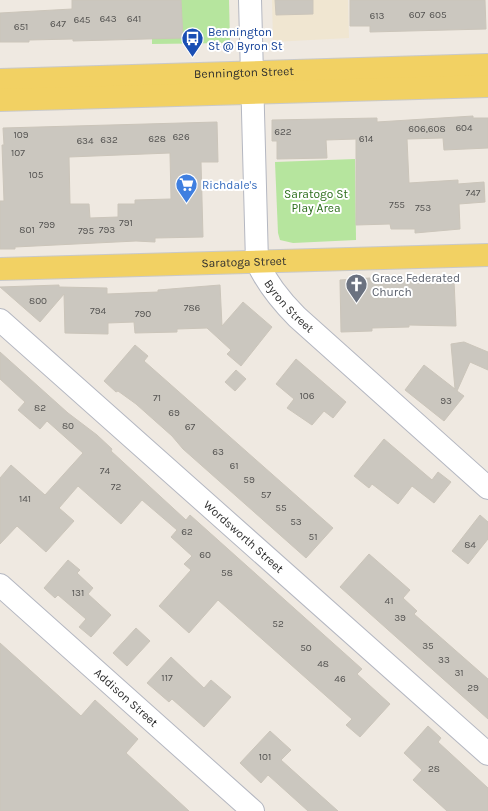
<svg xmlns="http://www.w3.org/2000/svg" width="488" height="811" font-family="Karla,sans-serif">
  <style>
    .education { fill: #f0e6d1 }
    .park { fill: #b6e59e }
    .building { fill: #cbc7bf; stroke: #cbc5ba; fill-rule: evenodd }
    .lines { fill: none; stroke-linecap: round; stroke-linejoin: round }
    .minor-casing { stroke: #b4b7c1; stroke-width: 24 }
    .major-casing { stroke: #c9c9c9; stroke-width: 24 }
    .minor { stroke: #fff; stroke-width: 22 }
    .major { stroke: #f2d163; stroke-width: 22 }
    .labels { text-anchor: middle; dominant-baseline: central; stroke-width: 4; stroke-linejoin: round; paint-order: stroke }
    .number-label { font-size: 10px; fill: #555452 }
    .transit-label { font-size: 12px; fill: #164399; stroke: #fff; text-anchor: start }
    .street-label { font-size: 12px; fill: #2e2e2e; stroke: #fff }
    .shop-label { font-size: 12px; fill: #366cbe; stroke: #fff; text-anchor: start }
    .park-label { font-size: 12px; fill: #2c6e1b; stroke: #fff }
    .worship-label { font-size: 12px; fill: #5b616d; stroke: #fff; text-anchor: start }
  </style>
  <rect width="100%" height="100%" fill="#efe9e1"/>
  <path class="education" d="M272,0H348L349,38L273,42Z"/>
  <g class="park">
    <path d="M152,0H229L230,43L152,44Z"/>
    <path d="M355,159L356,240L293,243L280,240L278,233L275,162Z"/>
  </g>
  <g class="building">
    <path d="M72,0H181L183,38L73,41V39L29,40V42H0V13L72,9Z"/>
    <path d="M275,0H313V14L276,15Z"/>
    <path d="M350,0H485L486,29L370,32V26H350Z"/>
    <path d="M473,116V118H488V148L444,150L443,138L407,139L409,183L458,180V184L484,182L485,202L459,204L460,229L415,233V229H391L390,224L356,225V139L326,140L327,158L277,159V141H272V120L377,118V122Z"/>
    <path d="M217,122L218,162H201L203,237L155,238V242L136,241L15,247V249H0V201H4L2,145H4L3,128ZM170,153L171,199L135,200V204H118V217L90,218L89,204H70L69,157Z"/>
    <path d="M370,278V281L454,280L456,326L409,325V327L372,328V331L341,332L340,280Z"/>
    <path d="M59,285V287L107,288V294L158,292V290L220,285L222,326L243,302L272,327L241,366L227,354L231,350L207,328L177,329V332L135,333L134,322L108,323V334L65,333L64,294L40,322L0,287Z"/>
    <path d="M464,342L488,352V370L470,362L457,391L464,396L444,421L405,390L424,365L455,389L451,344Z"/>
    <path d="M135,345L148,356L144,361L333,528L306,558L183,449L172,436L136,404L118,391L116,392L104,381Z"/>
    <path d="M0,352L68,413L97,435L112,449L111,451L186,520L190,515L362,669L357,674L390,704L360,737L346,725L352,719L218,600L189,633L159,606L191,570L184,564L192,556L171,537L177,530L142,500L121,524L78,486L59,508L74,521L46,552L17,526L0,544V478L11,465L45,495L83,453L47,421L40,429L18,410L25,402L0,379Z"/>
    <path d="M296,359L346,402L333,418L324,411L312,425L287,408L294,399L276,384Z"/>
    <path d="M236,370L246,379L235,391L225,382Z"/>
    <path d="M384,439L432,480L438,472L451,482L434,503L412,486L398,504L372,484L369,488L354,476Z"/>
    <path d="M480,515L488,522V539L468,564L452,551Z"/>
    <path d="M369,554L410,590L403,598L417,611L414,614L488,679V719L340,587Z"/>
    <path d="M68,560L80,570L77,573L93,588L88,594L111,615L91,637L79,627L86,619L58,595L55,598L44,588Z"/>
    <path d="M136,628L150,641L127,666L113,653Z"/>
    <path d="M0,643L81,716L95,700L138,739L126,753L189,811H0Z"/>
    <path d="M171,657L204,688L211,680L231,697L204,727L172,699L169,702L147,683Z"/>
    <path d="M428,726L441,738L438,742L488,788V811H447L413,780L422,770L404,753Z"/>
    <path d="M270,731L291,750L281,760L338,811H308L268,775L261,783L240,763Z"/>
  </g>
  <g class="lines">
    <defs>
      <g id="minor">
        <path id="s1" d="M250,0L257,262C267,284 280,300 297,317L488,488"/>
        <path id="s2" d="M0,320L488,754"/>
        <path id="s3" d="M0,585L253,811"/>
      </g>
      <g id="major">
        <path id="s4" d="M0,80L488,65"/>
        <path d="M0,100L488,86"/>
        <path id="s5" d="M0,269L488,255"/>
      </g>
    </defs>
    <use href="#minor" class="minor-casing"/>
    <use href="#major" class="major-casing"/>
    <use href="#minor" class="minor"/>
    <use href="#major" class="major"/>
  </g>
  <defs>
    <symbol id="bus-pin" viewBox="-11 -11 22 30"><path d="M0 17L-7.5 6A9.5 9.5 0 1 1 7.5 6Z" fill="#1a4fb4" stroke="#fff"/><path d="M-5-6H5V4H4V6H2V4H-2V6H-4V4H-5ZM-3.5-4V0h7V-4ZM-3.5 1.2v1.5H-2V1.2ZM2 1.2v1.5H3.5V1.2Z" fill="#fff"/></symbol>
    <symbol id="supermarket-pin" viewBox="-11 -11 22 30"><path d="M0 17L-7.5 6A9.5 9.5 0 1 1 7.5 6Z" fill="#3f7fe0" stroke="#fff"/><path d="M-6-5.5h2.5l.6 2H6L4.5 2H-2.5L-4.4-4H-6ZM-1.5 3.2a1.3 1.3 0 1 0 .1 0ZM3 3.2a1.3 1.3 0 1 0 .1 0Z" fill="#fff"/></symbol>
    <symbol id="church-pin" viewBox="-11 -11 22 30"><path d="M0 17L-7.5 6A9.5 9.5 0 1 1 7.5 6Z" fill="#6b7280" stroke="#fff"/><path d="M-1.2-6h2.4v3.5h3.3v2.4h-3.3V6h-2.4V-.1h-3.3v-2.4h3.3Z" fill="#fff"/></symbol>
  </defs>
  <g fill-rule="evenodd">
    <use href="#bus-pin" x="180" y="26" width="25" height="34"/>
    <use href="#supermarket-pin" x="174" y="172" width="25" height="34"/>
    <use href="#church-pin" x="344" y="272" width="25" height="34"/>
  </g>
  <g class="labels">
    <g class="number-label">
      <text x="417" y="15">607</text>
      <text x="438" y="15">605</text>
      <text x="377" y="16">613</text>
      <text x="108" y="19">643</text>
      <text x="134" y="19">641</text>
      <text x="82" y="20">645</text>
      <text x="58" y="24">647</text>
      <text x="21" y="27">651</text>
      <text x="464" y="128">604</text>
      <text x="427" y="129">606,608</text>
      <text x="283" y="132">622</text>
      <text x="21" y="135">109</text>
      <text x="181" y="137">626</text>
      <text x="157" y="139">628</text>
      <text x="366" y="139">614</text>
      <text x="109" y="140">632</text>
      <text x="85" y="141">634</text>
      <text x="18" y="153">107</text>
      <text x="36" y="175">105</text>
      <text x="473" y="193">747</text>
      <text x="397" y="205">755</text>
      <text x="423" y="208">753</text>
      <text x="126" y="223">791</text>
      <text x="47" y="225">799</text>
      <text x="27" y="230">801</text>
      <text x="107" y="230">793</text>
      <text x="86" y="231">795</text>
      <text x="38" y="301">800</text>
      <text x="192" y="308">786</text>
      <text x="98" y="311">794</text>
      <text x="143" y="314">790</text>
      <text x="307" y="396">106</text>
      <text x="157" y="398">71</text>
      <text x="446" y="401">93</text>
      <text x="40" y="408">82</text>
      <text x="174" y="413">69</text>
      <text x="68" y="426">80</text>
      <text x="190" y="427">67</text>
      <text x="218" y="452">63</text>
      <text x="234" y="466">61</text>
      <text x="105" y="471">74</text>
      <text x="249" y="480">59</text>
      <text x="116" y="487">72</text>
      <text x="266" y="495">57</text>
      <text x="25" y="499">141</text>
      <text x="281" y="508">55</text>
      <text x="296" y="522">53</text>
      <text x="187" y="532">62</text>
      <text x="313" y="537">51</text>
      <text x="470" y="545">84</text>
      <text x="205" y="555">60</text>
      <text x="227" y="573">58</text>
      <text x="78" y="593">131</text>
      <text x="389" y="601">41</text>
      <text x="400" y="618">39</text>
      <text x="278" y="624">52</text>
      <text x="428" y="646">35</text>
      <text x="306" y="648">50</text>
      <text x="444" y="660">33</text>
      <text x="323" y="664">48</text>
      <text x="459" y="673">31</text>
      <text x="167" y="678">117</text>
      <text x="340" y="679">46</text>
      <text x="473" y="688">29</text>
      <text x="265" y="757">101</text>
      <text x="434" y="769">28</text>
    </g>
    <g class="transit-label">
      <text x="208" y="32">Bennington<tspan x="208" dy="14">St @ Byron St</tspan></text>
    </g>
    <g class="street-label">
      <text stroke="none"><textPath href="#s4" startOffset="244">Bennington Street</textPath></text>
      <text stroke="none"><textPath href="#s5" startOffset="244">Saratoga Street</textPath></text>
      <text stroke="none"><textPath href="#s1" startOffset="317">Byron Street</textPath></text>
      <text stroke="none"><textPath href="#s2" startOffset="326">Wordsworth Street</textPath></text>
      <text stroke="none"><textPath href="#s3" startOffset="169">Addison Street</textPath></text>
    </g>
    <g class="shop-label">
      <text x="202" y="185">Richdale's</text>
    </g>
    <g class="park-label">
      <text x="316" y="194">Saratogo St<tspan x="316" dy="14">Play Area</tspan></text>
    </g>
    <g class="worship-label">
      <text x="372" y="278">Grace Federated<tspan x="372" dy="14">Church</tspan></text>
    </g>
  </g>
</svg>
